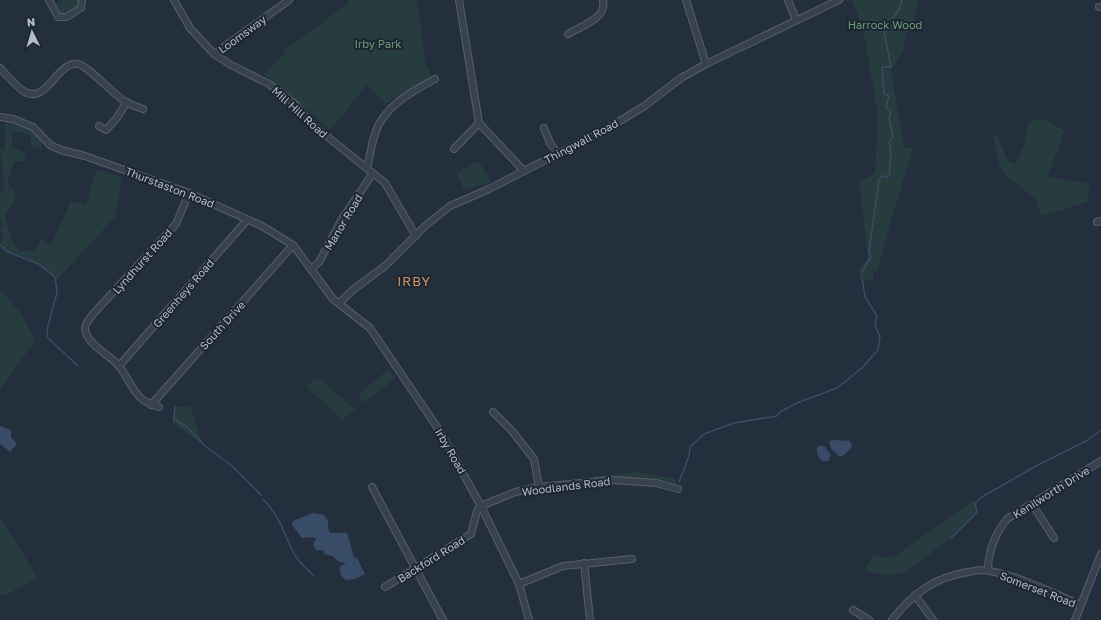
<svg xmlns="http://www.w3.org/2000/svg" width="1101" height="620" font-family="'Golos Text',sans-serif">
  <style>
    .green { fill: #263c3f }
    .water { fill: #394c67 }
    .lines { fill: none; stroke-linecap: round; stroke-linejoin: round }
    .stream { stroke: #394c67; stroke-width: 1.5 }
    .minor-casing { stroke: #565f6c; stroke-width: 8 }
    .minor { stroke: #38414e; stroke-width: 6 }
    .labels { text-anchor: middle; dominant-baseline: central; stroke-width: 4; stroke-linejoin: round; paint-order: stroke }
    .park-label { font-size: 11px; fill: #6b9a76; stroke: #1d2633 }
    .street-label { font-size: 11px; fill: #b4bcc9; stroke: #1d2633 }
    .quarter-label { font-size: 13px; letter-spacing: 1px; fill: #d59563; stroke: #1d2633 }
  </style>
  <rect width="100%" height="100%" fill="#242f3e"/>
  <g class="green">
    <path d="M60,0H80V6L62,15C58,13 56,9 56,4Z"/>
    <path d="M347,0H417L425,61L431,76L411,90L402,93L384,106L383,101L367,85L330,130L264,74L285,53L284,50L348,4Z"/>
    <path d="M852,0H919L913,21L906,34L903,51L891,70L904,148H913L884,244L878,270L873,272V280L860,279L859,268L868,259L859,181L870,177L875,172L878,117L866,44L859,18Z"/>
    <path d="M1037,119L1048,121L1064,131L1048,177L1090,184L1087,202L1041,216L1036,200L1006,175L999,166L994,138L996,134L1008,161L1016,164L1024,144L1029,123Z"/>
    <path d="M8,122C23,125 42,132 42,149L33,147L31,144V137L24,132H12V147L25,153V161H15C11,166 13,174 8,178L9,189H14L15,202L5,213C8,226 9,242 20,251H34L42,239L51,246L71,201L86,204L97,169L122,178L115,217L55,282V277L39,264L8,252L0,245L4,238L0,230L3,227L0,219V193L5,189L0,150L5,151V125Z"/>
    <path d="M478,161L492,182L464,190L457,173Z"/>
    <path d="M0,291C16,304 27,322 35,341L0,389Z"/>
    <path d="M389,369L396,378L364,402L361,400L359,394Z"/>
    <path d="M320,379L355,409L342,420L306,386L314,380Z"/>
    <path d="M185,406L190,407L199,433L200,442L172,423L175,407Z"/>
    <path d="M639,472L675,479L677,488L655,480L595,479V476Z"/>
    <path d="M974,500L977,512L951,538L904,573L887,576L865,570L874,554L887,558L895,556Z"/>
    <path d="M0,520H2L38,578L14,590V592L0,596Z"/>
  </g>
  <g class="water">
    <path d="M0,426L11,430V437L17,444L10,452L0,444Z"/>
    <path d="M832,440L850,441L852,447L844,455L840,457L832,450L829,442Z"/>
    <path d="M818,446H824L831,455L828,461H822C818,457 815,451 818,446Z"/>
    <path d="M313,513L324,515L328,521V528L330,533H347L354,557L357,558L365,574L355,579L346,580L342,577L339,567L346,563L339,562L333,556L324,554V550H316L313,545L316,539L314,537L302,538L292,525L293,521Z"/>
  </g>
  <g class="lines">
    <g class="stream">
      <path d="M0,245L8,252L39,264L55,277L57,293L48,325L47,337L78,366"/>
      <path d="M862,272L871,257L869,251L879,180L882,176L887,177L890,173C888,162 894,153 889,142L893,136L889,117L891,112L886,107L889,96L884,94L882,67H891L884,31L889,30L895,25L892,19L900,8V4L902,0"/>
      <path d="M175,407L174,419L187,427L204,445L232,466L261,495"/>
      <path d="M679,482L689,456L690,447L704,434L734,423L777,416L780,412L797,403L837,388L862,368L878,350L880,336L875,326L877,316L865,297L862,278"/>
      <path d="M263,499C281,518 282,529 292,550C297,561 306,568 314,576"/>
      <path d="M951,538L977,512L975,503L982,497L1038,465L1086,441L1101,430"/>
    </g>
    <defs>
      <g id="minor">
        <path d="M49,0L58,17H67L81,8L82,0"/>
        <path d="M174,0L190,28L214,54L231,65L269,84L297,106L313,125L385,183L416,236"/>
        <path d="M459,0L479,123L524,171"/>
        <path d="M686,0L706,64"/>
        <path d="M788,0L796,20"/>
        <path d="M1099,7H1101"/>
        <path d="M568,34C581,26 607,19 603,0"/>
        <path d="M214,54L289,0"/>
        <path d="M0,68C7,75 14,84 22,90C46,108 56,61 78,64C88,66 114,95 126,102C131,105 138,107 143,109"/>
        <path d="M0,117L13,119L33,127L50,145L61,150L85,156L189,193L262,226L293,245L333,299L370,328L439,430L481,506L519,584L529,620"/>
        <path d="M99,126L106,130L116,119L127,102"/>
        <path d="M544,128L550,143L558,154"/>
        <path d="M454,149L479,123"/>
        <path d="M367,168C370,157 371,145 375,134C383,107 411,92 435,79"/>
        <path d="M1097,222L1101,221"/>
        <path d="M311,269L319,262L342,219L373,173"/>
        <path d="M339,303L354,289L385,266L425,226L450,206L489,189L608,128L643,107L681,78L706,64L839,0"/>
        <path d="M119,366L247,220"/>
        <path d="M151,405L293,245"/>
        <path d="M159,407C153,405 147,403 142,399C131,390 128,377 119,366C110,355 91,347 86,333C83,325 89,320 93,314L176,224L189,193"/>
        <path d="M493,412L512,431L534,459L539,487"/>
        <path d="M372,487L443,620"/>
        <path d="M1032,504L1054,538"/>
        <path d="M584,563L590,620"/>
        <path d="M988,570C988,553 995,533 1007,519L1101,461"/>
        <path d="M519,584L563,566L632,559"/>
        <path d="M385,587L471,534L477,511L481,506L515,492L539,487L612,480L656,483L678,489"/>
        <path d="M915,595L933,620"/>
        <path d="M853,610L869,620"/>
        <path d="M892,620C912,594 935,577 968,572C974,571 983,569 989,571C1019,576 1053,593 1081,605"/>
        <path d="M1075,620L1101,554"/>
      </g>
    </defs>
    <use href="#minor" class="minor-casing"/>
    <use href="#minor" class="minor"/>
  </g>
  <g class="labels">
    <g class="park-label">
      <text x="885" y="24">Harrock Wood</text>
      <text x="378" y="43">Irby Park</text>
    </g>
    <g class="street-label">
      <text transform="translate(242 34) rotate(-36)">Loomsway</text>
      <text transform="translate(300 112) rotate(42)">Mill Hill Road</text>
      <text transform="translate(581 141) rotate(-28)">Thingwall Road</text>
      <text transform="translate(170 187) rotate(21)">Thurstaston Road</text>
      <text transform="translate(343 222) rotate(-59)">Manor Road</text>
      <text transform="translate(142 261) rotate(-48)">Lyndhurst Road</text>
      <text transform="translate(183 293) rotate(-49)">Greenheys Road</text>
      <text transform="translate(222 325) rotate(-48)">South Drive</text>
      <text transform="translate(451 451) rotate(60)">Irby Road</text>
      <text transform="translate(566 486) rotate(-7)">Woodlands Road</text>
      <text transform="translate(1051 492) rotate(-32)">Kenilworth Drive</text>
      <text transform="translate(431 559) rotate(-32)">Backford Road</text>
      <text transform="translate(1038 589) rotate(21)">Somerset Road</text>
    </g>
    <g class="quarter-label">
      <text x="414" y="281">IRBY</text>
    </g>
  </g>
  <g transform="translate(32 32) rotate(355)" stroke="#1d2633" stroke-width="3" paint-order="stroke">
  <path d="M0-3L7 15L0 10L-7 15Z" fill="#b4bcc9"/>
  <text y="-6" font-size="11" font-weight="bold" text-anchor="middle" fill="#b4bcc9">N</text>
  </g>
</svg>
